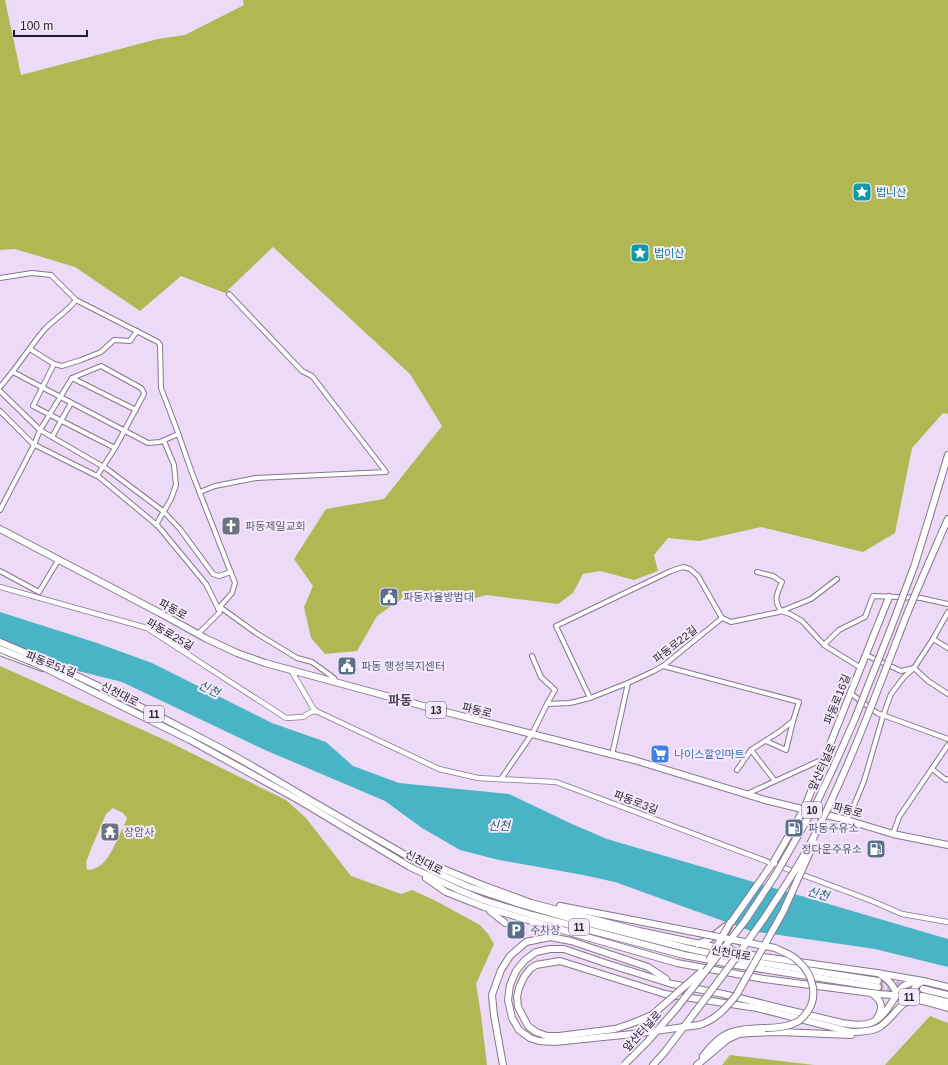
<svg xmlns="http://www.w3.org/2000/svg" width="948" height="1065" font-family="Helvetica,'Noto Sans KR',sans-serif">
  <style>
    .forest { fill: #b0b753; fill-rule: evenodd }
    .water { fill: #49b4c5 }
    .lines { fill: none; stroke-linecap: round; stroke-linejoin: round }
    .trunk-tunnel { stroke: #c4b4cc; stroke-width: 6; stroke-dasharray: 6 3; stroke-linecap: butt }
    .minor-casing { stroke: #87768f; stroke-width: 6 }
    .tertiary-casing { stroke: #87768f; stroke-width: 6 }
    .primary-casing { stroke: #87768f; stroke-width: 8 }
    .trunk-casing { stroke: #87768f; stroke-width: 8 }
    .minor { stroke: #fff; stroke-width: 4 }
    .tertiary { stroke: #fff; stroke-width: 4.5 }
    .primary { stroke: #fff; stroke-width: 6 }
    .trunk { stroke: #fff; stroke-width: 6 }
    .trunk-bridge-casing { stroke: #87768f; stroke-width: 8; stroke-linecap: butt }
    .trunk-bridge { stroke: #fff; stroke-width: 6 }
    .labels { text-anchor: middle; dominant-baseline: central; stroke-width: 4; stroke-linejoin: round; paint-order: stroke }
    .shield { fill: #f5eafb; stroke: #615965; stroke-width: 1 }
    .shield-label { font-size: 10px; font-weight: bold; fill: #221b25 }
    .culture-label { font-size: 11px; fill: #0d838f; stroke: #f5eafb; text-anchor: start }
    .worship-label { font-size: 11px; fill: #5b616d; stroke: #f5eafb; text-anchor: start }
    .service-label { font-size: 11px; fill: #4e5e75; stroke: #f5eafb; text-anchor: start }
    .street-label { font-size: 11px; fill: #221b25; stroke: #f5eafb }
    .shop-label { font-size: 11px; fill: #366cbe; stroke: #f5eafb; text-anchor: start }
    .water-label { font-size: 12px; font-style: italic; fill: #255f69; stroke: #f5eafb }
    .quarter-label { font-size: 13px; font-weight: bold; fill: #514158; stroke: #f5eafb }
  </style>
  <rect width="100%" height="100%" fill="#eddaf6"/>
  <g class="forest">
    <path d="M0,0H5L21,75L158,39L185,35L244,5L243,0H948V414L943,413L912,448L895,533L863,552L761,527L699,541L668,538L654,555L658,571L634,580L600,571L583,574L573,593L558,604L487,595L459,602L413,591L377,616L357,651L325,654L311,638L304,607L313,586L294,559L326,509L384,499L442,426L410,374L273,247L225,293L181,276L140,311L75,267L15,249L0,250Z"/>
    <path d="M0,666L165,740L286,800L306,818L351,876L401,894L412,890L436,901L480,925L488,934L494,944L476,984L481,1015L487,1065H0ZM113,808L123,813L127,818C125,825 121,831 118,838C112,851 104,870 87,870L86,862L91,849L106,814Z"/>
    <path d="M930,1016L948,1023V1065H885Z"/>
    <path d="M730,1055L814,1065H722Z"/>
  </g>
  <path class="water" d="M0,612L97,643L152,663L272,723L326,742L353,766L399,783L509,794L572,824L607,839L948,939V967L875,949L751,931L615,882L583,875L499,860L460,850L422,828L385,801L265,750L122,682L38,661L0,643Z"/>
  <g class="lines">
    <g class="trunk-tunnel">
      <path d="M878,981L923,989"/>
      <path d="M878,987L918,995"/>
    </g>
    <defs>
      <g id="minor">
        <path d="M0,278L32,273L51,275L76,300"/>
        <path d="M30,349L54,364"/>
        <path d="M13,372L148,443L160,442L178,434"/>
        <path d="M72,378L136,410"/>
        <path d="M0,387C16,369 29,348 44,330C54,319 67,312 76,300L158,342L160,345L161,388L177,430L192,473L235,583L232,593L218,609"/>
        <path d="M0,391L40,430L107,469L163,511L180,529L213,574L219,576L231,572"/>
        <path d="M0,411L33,444L99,477L158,526L206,584L220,612L198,634"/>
        <path d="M52,437L71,403"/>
        <path d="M97,476L115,448"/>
        <path d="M200,492L215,486L256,478L386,472L312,376L302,371L229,294"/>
        <path d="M0,510L34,445L40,430L72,378L101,366L141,388L143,391L144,394L115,448C87,434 60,420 33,406L54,364L62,366L81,360L101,352L114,340L130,341L137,331"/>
        <path d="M156,525L171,499L176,485L174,465L164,441"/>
        <path d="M0,571L39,592L59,559"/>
        <path d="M757,572L773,576L782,582C777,594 773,599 781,611L790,614L802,621L824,645L861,668"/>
        <path d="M220,607L256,633L297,658L312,662L334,678L336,683"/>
        <path d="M933,639L948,648"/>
        <path d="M824,645L839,630L865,617L873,596L921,598L948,604"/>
        <path d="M0,653L42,669"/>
        <path d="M532,656L541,677L555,690L547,704"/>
        <path d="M866,657V655L901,671L914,668L928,681L948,694"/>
        <path d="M663,666L799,702L793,721L779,732L751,750L737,770"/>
        <path d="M106,688L121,690"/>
        <path d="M850,693L877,713L948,739"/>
        <path d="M590,698L556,626L671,571L683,567L690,569L698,576L722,618"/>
        <path d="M766,741L786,750L793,721"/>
        <path d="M751,750L775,781"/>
        <path d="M612,755L628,683"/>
        <path d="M932,769L946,780L948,779"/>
        <path d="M501,779L532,734L547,704L570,703L590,698L628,683L654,671L663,666L722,618L731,622L779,612L811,599L837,579"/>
        <path d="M747,794L821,760L825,757"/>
        <path d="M847,820L852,810L864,781L883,716L891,694L904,677L914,668L933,639L948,612"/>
        <path d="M893,834L899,817L948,745"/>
      </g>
      <g id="tertiary">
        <path d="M0,587L147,628L286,718L303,717L311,712L316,711"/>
        <path d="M291,670L313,708L316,711L439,769L478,778L556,782L872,901L902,914L948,922"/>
      </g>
      <g id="primary">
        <path d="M0,529L160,613L205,638L237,653L265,663L438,710L634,760L765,800L847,820L893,834L948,845"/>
        <path d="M804,809L889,597"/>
      </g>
      <g id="trunk">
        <path d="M930,515L948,455"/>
        <path d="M943,530L948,519"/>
        <path d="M303,796L433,871L469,887L514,902L569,918L686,948L736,959L878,981"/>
        <path d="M302,802L410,867L459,890L483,900L532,915L684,955L736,965L878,987"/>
        <path d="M419,859L482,885L531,903L639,931L757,956L877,973L923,981L948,987"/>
        <path d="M773,863L804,809"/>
        <path d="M426,878L446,892L484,907L569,932L677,963L764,979L879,994C903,995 925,1001 948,1008"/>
        <path d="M560,906L643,922"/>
        <path d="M490,911L505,923"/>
        <path d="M537,930L551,929"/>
        <path d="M698,944L708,940L727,925"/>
        <path d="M729,947L724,943L725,934L730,924L772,864"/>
        <path d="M881,975C889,980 895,987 897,996"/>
        <path d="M923,989L948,995"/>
        <path d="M871,993C882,1000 884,1008 877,1018"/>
        <path d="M922,996L948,1002"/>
        <path d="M917,999C911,992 914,985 922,982"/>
        <path d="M615,1029L559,1036H547L536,1032L528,1026L518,1007L517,997L519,988L524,977L530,969L536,965L560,961L665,994L757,1008L851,1032C860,1032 870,1032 878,1028C893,1020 900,999 917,999"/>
        <path d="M633,1034L554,1042L539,1041L530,1038L519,1030L512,1018L508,1000L510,985L516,971L525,960L536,952L550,949H564L605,963L672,984L723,994L842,1023C867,1028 879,1024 892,1002C896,996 899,989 905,985C911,982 917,982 923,981"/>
        <path d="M703,1056C722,1031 733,1029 764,1028"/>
        <path d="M503,1065L494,1015L492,995L501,970L510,956L526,942L550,937L571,941L648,967L666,979"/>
        <path d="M653,1065L664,1053"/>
        <path d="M697,1065L728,1039L739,1034L751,1033L780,1032L851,1035"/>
      </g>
    </defs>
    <use href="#minor" class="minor-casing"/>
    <use href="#tertiary" class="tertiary-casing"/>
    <use href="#primary" class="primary-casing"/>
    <use href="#trunk" class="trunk-casing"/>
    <use href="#minor" class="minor"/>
    <use href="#tertiary" class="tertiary"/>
    <use href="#primary" class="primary"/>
    <use href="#trunk" class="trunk"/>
    <defs>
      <g id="trunk-bridge">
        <path d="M0,642C67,670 133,702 197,736C233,754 268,775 303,796"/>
        <path d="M0,649L37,664L190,740L302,802"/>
        <path d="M772,864L773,863"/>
        <path d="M643,922L775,948C783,952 791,954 797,960C814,974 820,999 804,1016C802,1018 800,1021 797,1022C787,1027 776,1028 765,1028"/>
        <path d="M709,960L730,923"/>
        <path d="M615,1029L633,1023L652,1015L701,972"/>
        <path d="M633,1034L699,1025C716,1020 727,1007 737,994L783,912L814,843"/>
        <path d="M664,1053C698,1008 733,963 765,917C779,895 794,873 807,850C846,776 875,697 905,619C917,589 930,560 943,530"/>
        <path d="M624,1065L648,1041L676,1009L745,921L776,874L817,802L834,766L854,721L891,628L915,564L930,515"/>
      </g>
    </defs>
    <use href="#trunk-bridge" class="trunk-bridge-casing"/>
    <use href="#trunk-bridge" class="trunk-bridge"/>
  </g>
  <defs>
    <symbol id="sight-square" viewBox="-11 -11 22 22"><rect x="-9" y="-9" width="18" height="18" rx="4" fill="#0f9aa8" stroke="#f5eafb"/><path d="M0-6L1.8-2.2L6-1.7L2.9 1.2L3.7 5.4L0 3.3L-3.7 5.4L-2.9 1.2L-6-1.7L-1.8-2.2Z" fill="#fff"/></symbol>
    <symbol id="church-square" viewBox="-11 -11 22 22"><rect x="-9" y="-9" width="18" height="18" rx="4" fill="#6b7280" stroke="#f5eafb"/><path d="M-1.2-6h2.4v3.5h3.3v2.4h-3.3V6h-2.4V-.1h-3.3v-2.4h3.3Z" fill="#fff"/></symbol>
    <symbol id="civic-square" viewBox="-11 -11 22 22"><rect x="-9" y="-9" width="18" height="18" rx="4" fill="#5c6f8a" stroke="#f5eafb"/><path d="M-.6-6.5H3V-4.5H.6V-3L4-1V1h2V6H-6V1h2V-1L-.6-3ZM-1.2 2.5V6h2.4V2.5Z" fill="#fff"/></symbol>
    <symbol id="supermarket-square" viewBox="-11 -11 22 22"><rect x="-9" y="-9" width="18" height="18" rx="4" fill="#3f7fe0" stroke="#f5eafb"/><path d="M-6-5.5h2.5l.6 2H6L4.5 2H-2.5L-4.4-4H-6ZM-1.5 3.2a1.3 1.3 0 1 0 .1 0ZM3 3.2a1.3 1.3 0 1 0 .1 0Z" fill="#fff"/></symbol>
    <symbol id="fuel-square" viewBox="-11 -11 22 22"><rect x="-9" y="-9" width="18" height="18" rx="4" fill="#5c6f8a" stroke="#f5eafb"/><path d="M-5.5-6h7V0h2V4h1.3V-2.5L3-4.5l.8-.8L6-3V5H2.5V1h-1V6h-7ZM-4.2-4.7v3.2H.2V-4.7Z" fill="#fff"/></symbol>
    <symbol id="temple-square" viewBox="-11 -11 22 22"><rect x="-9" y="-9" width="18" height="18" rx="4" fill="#6b7280" stroke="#f5eafb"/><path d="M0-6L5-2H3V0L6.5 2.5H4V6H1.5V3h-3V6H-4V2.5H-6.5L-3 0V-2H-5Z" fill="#fff"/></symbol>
    <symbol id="parking-square" viewBox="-11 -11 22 22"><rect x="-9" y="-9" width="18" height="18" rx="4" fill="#5c6f8a" stroke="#f5eafb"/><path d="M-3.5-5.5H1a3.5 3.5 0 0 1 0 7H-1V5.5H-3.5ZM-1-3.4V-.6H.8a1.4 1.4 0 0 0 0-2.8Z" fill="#fff"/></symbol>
  </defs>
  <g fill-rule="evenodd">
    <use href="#sight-square" x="851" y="181" width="22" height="22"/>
    <use href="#sight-square" x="629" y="242" width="22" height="22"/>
    <use href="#church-square" x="220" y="515" width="22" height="22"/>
    <use href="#civic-square" x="378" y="586" width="22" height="22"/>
    <use href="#civic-square" x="336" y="655" width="22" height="22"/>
    <use href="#supermarket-square" x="649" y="743" width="22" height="22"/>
    <use href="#fuel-square" x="783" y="817" width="22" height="22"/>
    <use href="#temple-square" x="99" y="821" width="22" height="22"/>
    <use href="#fuel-square" x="865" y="838" width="22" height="22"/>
    <use href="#parking-square" x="505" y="919" width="22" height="22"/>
  </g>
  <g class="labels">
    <g class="shield">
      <rect x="426" y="702" width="20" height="16" rx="3"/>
      <rect x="144" y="706" width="20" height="16" rx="3"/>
      <rect x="802" y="802" width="20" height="16" rx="3"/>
      <rect x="569" y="919" width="20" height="16" rx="3"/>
      <rect x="899" y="989" width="20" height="16" rx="3"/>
    </g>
    <g class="shield-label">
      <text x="436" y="710">13</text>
      <text x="154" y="714">11</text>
      <text x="812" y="810">10</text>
      <text x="579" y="927">11</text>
      <text x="909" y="997">11</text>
    </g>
    <g class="culture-label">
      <text x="876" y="192">법니산</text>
      <text x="654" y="253">법이산</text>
    </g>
    <g class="worship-label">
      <text x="245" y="526">파동제일교회</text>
      <text x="124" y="832">장암사</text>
    </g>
    <g class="service-label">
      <text x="403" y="597">파동자율방범대</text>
      <text x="361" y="666">파동 행정복지센터</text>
      <text x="808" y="828">파동주유소</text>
      <text x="862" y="849" text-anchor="end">정다운주유소</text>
      <text x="530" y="930">주차장</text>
    </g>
    <g class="street-label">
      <text transform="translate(173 609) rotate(29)">파동로</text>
      <text transform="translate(170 634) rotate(30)">파동로25길</text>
      <text transform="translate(675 644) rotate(-38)">파동로22길</text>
      <text transform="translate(51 664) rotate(21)">파동로51길</text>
      <text transform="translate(120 694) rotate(26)">신천대로</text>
      <text transform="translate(837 699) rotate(-68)">파동로16길</text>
      <text transform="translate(477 710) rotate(14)">파동로</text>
      <text transform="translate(822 767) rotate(-65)">앞산터널로</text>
      <text transform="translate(636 802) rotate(21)">파동로3길</text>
      <text transform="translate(848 810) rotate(15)">파동로</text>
      <text transform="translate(424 862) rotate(27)">신천대로</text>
      <text transform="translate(731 953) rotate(10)">신천대로</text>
      <text transform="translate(642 1031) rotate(-47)">앞산터널로</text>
    </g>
    <g class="shop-label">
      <text x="674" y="754">나이스할인마트</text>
    </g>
    <g class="water-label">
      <text transform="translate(209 689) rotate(26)">신천</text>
      <text x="499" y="826">신천</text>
      <text transform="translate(818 894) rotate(16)">신천</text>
    </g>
    <g class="quarter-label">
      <text x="400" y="700">파동</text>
    </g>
  </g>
  <path d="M14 30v6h73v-6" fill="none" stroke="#221b25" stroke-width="2"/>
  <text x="20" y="30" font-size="12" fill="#221b25" stroke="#f5eafb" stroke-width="3" paint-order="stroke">100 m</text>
</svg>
